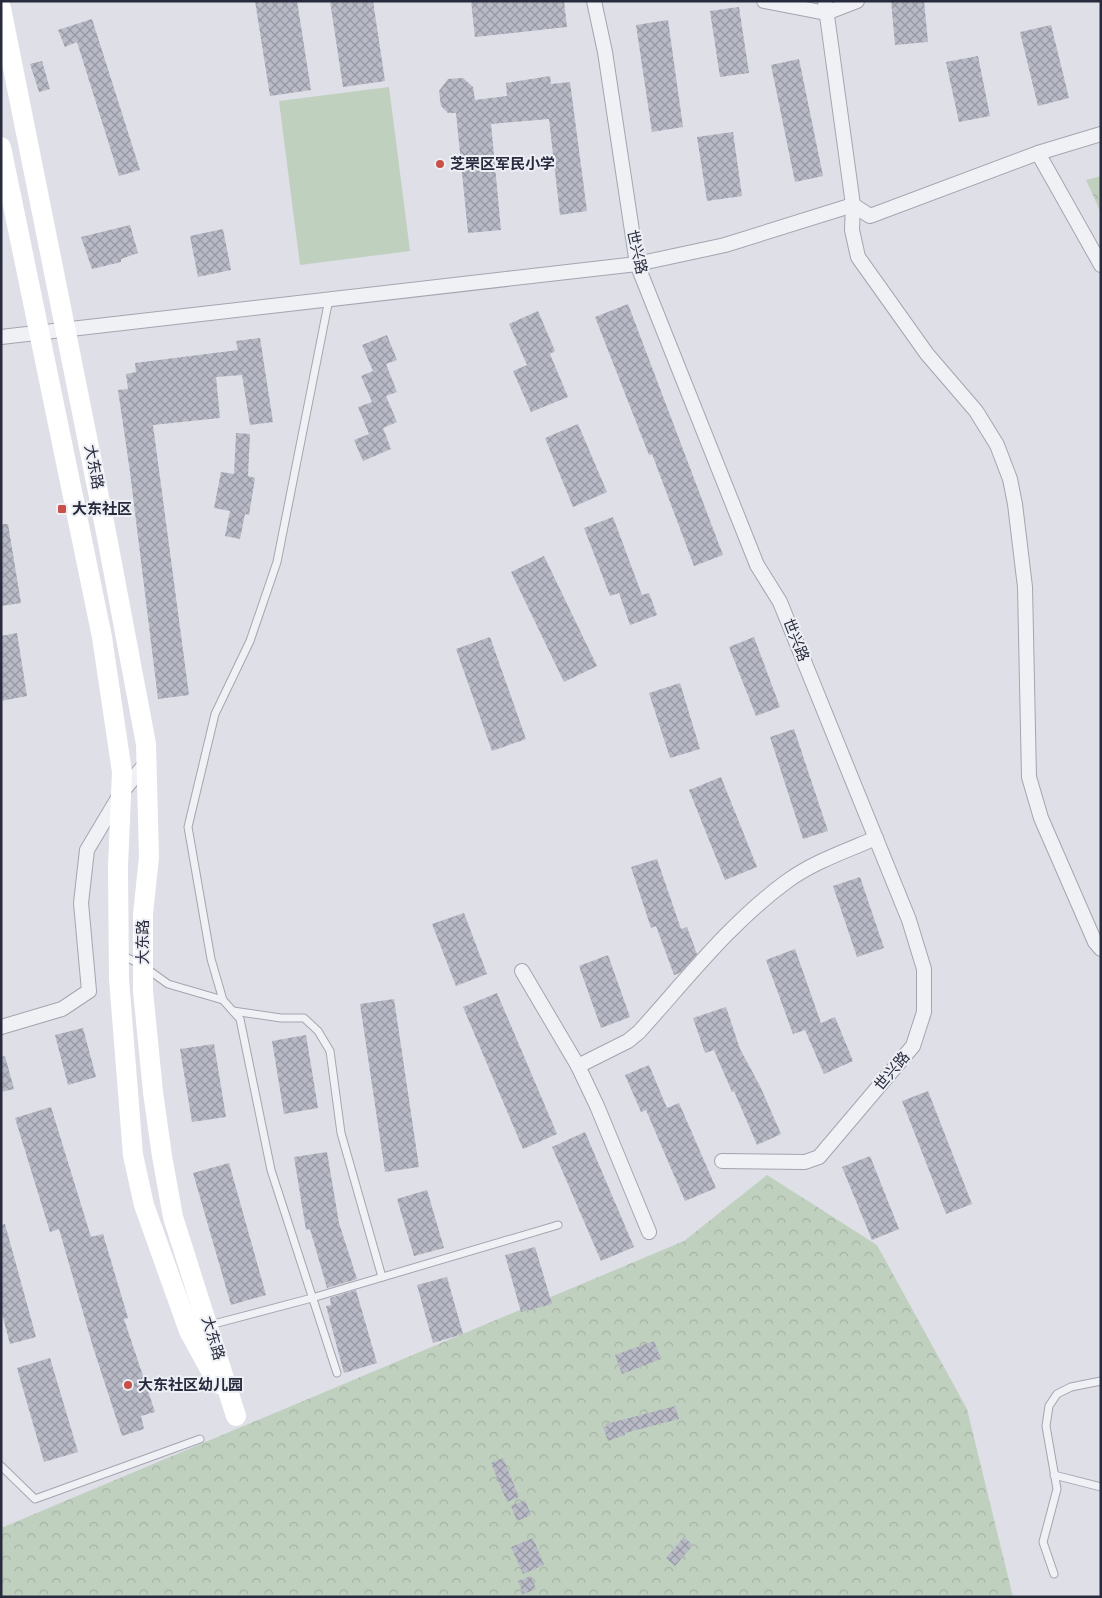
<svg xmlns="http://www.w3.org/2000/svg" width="1102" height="1598" font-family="'Fira Sans Condensed','Noto Sans SC',sans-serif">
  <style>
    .forest { fill: url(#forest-crowns) }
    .garden { fill: #c0d0bf }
    .building { fill: url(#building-cross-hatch) }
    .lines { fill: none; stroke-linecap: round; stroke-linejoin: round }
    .lane-casing { stroke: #a4a5b1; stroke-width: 9 }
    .street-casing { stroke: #a4a5b1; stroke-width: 16 }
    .lane { stroke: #f0f1f5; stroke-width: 7 }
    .street { stroke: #f0f1f5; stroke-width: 14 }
    .secondary { stroke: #fff; stroke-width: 20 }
    .poi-dot { fill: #c85047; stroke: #edeff5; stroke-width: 2 }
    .labels { text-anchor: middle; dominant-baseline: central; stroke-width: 4; stroke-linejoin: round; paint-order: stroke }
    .poi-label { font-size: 15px; font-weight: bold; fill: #282b3d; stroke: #edeff5; text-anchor: start }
    .street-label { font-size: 15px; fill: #282b3d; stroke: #edeff5 }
  </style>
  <defs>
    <pattern id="forest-crowns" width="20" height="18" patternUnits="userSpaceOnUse" patternTransform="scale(1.25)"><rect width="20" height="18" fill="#c0d0bf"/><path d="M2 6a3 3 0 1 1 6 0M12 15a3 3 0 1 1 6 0" fill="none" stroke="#a5b3a5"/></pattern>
    <pattern id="building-cross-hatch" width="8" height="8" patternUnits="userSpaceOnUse" patternTransform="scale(1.25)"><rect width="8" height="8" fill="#b8bac6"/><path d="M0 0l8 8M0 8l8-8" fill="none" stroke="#9697a2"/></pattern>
  </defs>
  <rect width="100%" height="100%" fill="#dedfe7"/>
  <g class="forest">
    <path d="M1101,176V213L1086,180Z"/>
    <path d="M767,1175L877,1245L967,1409L1013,1597H1V1528L684,1241Z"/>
  </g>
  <path class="garden" d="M389,87L410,251L300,265L279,101Z"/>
  <g class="building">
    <path d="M255,1H297L311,90L270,96Z"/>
    <path d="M330,1H373L385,81L343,87Z"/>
    <path d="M471,1H564L567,27L475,37Z"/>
    <path d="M891,1H924L928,42L895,45Z"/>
    <path d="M739,7L749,73L720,77L710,11Z"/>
    <path d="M92,19L140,170L119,176L77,42L65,47L58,30Z"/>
    <path d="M668,20L683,127L652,132L636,25Z"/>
    <path d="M1051,25L1069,98L1038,106L1020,32Z"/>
    <path d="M978,56L990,116L959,122L946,62Z"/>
    <path d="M799,59L823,176L795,182L771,65Z"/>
    <path d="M42,61L50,89L39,92L30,64Z"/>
    <path d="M550,76L551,84L570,82L587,211L560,215L549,119L491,124L501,230L468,233L456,113H448L441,106L439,91L448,79L463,78L473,87L475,100L507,96L506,83Z"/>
    <path d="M733,132L742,196L707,201L697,137Z"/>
    <path d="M130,225L138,253L121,259V262L92,269L81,237Z"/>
    <path d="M223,229L231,270L198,277L190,236Z"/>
    <path d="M628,304L723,555L694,566L652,454L649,455L595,317Z"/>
    <path d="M538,311L555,351L550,354L568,397L531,412L513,371L527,365L509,324Z"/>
    <path d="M387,335L397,360L386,364L397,392L386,396L397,422L383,428L391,449L363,461L354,440L369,434L358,407L372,402L361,376L373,371L362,345Z"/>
    <path d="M260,338L273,422L250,425L242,375L216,377L220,418L153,425L189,695L158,699L130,472L118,390L128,389L126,374L136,372L135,363L238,350L236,341Z"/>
    <path d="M578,424L607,492L573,507L545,438Z"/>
    <path d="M236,433L250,434L248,476L255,478L249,515L245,514L240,539L225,536L230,511L214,508L221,472L234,474Z"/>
    <path d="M613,517L642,595L649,593L657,615L630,625L619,593L610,596L584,528Z"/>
    <path d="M1,524H8L21,603L1,606Z"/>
    <path d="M544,556L597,666L564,682L511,572Z"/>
    <path d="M17,633L27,696L1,701V636Z"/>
    <path d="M490,637L526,739L492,751L456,649Z"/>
    <path d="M754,637L780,707L756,716L729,647Z"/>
    <path d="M680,683L700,749L670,758L649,693Z"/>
    <path d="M794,729L828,831L803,839L770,737Z"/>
    <path d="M721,777L757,867L725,880L689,790Z"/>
    <path d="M657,859L681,929L687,927L697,954L680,973L674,975L656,926L651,928L631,867Z"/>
    <path d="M860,877L884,948L857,957L833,886Z"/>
    <path d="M464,913L487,974L456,986L432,924Z"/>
    <path d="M795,949L821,1023L835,1017L853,1061L824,1074L805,1030L793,1034L766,960Z"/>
    <path d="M608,955L630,1017L601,1028L579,966Z"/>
    <path d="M497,993L557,1134L523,1149L463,1007Z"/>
    <path d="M394,999L419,1167L385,1172L360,1004Z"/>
    <path d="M726,1007L740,1049L760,1086L781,1134L757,1145L734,1091L732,1092L714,1050L705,1053L693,1018Z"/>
    <path d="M83,1028L96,1077L68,1085L55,1035Z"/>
    <path d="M306,1035L318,1108L284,1114L272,1041Z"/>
    <path d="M214,1044L226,1117L192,1122L180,1049Z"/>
    <path d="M5,1056L14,1089L1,1092V1057Z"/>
    <path d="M649,1065L667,1108L679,1103L716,1188L685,1201L646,1110L641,1112L625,1075Z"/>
    <path d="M928,1091L972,1204L946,1214L902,1101Z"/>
    <path d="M51,1107L91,1237L103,1234L128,1318L124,1319L155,1412L141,1416L144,1429L122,1436L93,1347L59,1229L50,1232L15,1118Z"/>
    <path d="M585,1132L634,1247L601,1261L552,1147Z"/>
    <path d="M327,1152L339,1223L357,1279L327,1288L310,1229L306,1230L294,1157Z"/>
    <path d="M870,1156L899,1229L872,1240L842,1167Z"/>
    <path d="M229,1163L266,1295L231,1305L193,1173Z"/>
    <path d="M427,1190L444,1248L414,1256L397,1199Z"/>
    <path d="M5,1224L36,1337L10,1344L1,1310V1225Z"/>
    <path d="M535,1247L552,1304L521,1312L505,1255Z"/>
    <path d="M447,1277L463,1334L433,1343L417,1285Z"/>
    <path d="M356,1290L377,1363L344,1373L326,1306L331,1305L330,1298Z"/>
    <path d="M654,1341L661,1359L622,1374L615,1355Z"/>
    <path d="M50,1358L78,1452L44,1462L17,1368Z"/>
    <path d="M675,1406L679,1419L625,1433V1435L608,1441L603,1427L607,1426L606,1424Z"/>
    <path d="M503,1458L519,1497L507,1502L491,1463Z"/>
    <path d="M525,1500L531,1515L517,1521L511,1506Z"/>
    <path d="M684,1537L693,1545L675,1566L666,1558Z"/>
    <path d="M533,1538L544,1565L523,1574L511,1547Z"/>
    <path d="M531,1576L536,1589L523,1594L518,1581Z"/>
  </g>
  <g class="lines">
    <defs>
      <g id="lane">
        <path d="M329,299L277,562L250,641L215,714L188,827L211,959L223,1000L240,1019L271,1170L337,1373"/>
        <path d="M122,955L143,966L168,984L223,1000"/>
        <path d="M233,1011L281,1018H304L318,1031L330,1051L341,1133L382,1277"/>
        <path d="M210,1325L312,1298L558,1225"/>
        <path d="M1,1466L35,1499L200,1439"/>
        <path d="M1054,1475L1101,1487"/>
        <path d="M1054,1574L1043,1542L1057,1489L1046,1426L1049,1406L1057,1394L1071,1387L1101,1381"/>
      </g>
      <g id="street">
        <path d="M594,1L605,52L637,264L757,565L780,602L909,920L924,969V1012L913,1046L819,1157L805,1162L722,1161"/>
        <path d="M764,1L826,13L857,1"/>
        <path d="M825,1L853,205L852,230L858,257L927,354L976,411L997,445L1010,479L1015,504L1025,587L1029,777L1041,818L1095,942L1101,949"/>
        <path d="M1038,153L1101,265"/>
        <path d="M1,337L637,264L725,245L853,205L870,216L1038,153L1101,134"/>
        <path d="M522,971L578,1066L597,1106L649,1232"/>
        <path d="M1,1027L62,1009L89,991L81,903L87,850L121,793L148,761"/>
        <path d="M578,1066L628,1041L639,1032C686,980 730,923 786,882C813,862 846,851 876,838"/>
      </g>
    </defs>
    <use href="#lane" class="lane-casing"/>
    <use href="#street" class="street-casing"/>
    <use href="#lane" class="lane"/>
    <use href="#street" class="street"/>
    <g class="secondary">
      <path d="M1,8L106,532L146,744L149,857L143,914V991L153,1092L162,1156L173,1217L236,1416"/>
      <path d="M1,147L102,637L122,772L118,866L119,979L133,1155L144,1205L189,1331L218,1384"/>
    </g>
  </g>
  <g class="poi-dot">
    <circle cx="440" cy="164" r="5"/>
    <rect x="57" y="504" width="10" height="10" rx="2.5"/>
    <circle cx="128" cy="1385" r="5"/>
  </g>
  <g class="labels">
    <g class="poi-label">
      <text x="450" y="164">芝罘区军民小学</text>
      <text x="72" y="509">大东社区</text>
      <text x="138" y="1385">大东社区幼儿园</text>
    </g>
    <g class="street-label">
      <text transform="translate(637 252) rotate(77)">世兴路</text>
      <text transform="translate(94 467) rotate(79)">大东路</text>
      <text transform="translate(796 640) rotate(68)">世兴路</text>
      <text transform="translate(143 942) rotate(-90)">大东路</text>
      <text transform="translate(892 1071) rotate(-50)">世兴路</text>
      <text transform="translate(213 1338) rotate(73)">大东路</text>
    </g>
  </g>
  <rect width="1102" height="1598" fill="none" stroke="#282b3d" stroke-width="5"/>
</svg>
